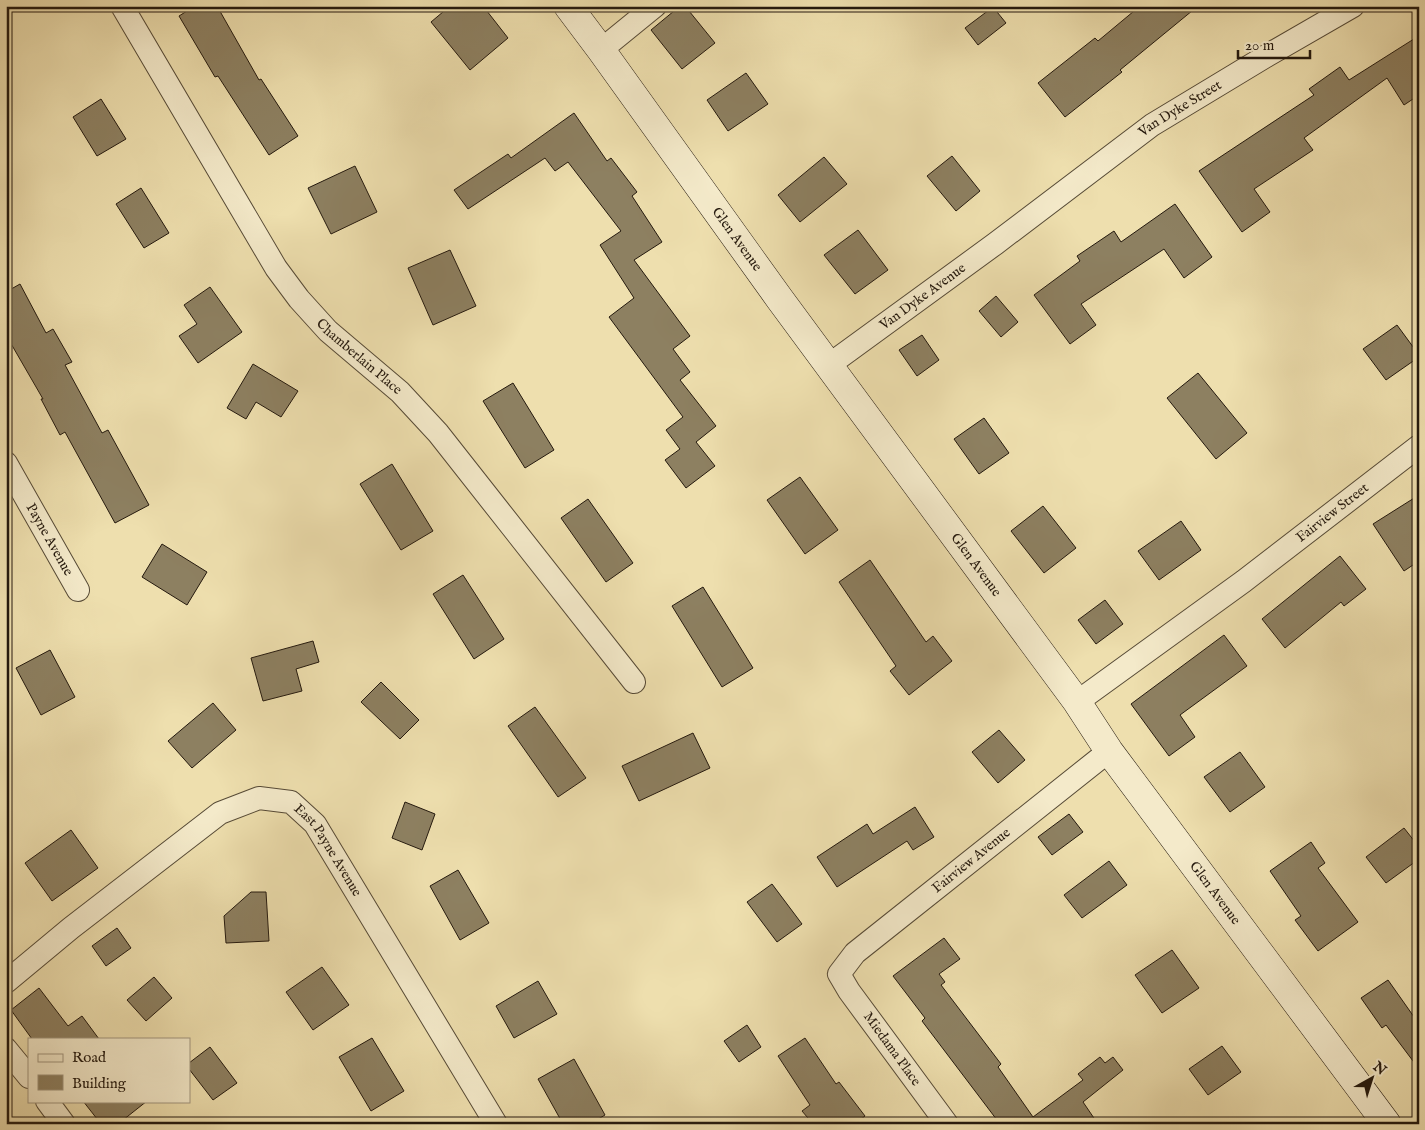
<svg xmlns="http://www.w3.org/2000/svg" width="1425" height="1130" font-family="'IM FELL English',serif">
  <style>
    .building { fill: #8d8061; stroke: #24190e }
    .lines { fill: none; stroke-linecap: round; stroke-linejoin: round }
    .street-casing { stroke: #564a36; stroke-width: 24 }
    .secondary-casing { stroke: #24190e; stroke-width: 29 }
    .street { stroke: #f4eaca; stroke-width: 22 }
    .secondary { stroke: #f4eaca; stroke-width: 28 }
    .labels { text-anchor: middle; dominant-baseline: central; stroke-width: 5; stroke-linejoin: round; paint-order: stroke }
    .street-label { font-size: 14px; fill: #24190e; stroke: #f4eaca }
  </style>
  <rect width="100%" height="100%" fill="#eedfae"/>
  <filter id="stains"><feTurbulence type="fractalNoise" baseFrequency=".004" numOctaves="4"/><feColorMatrix values="0 0 0 0 .2 0 0 0 0 .09 0 0 0 0 .02 0 0 0 .5 -.17"/></filter>
  <radialGradient id="worn" r=".72"><stop offset=".6" stop-color="#630" stop-opacity="0"/><stop offset="1" stop-color="#630" stop-opacity=".3"/></radialGradient>
  <g class="building">
    <path d="M195,6H217L259,80L261,79L298,136L269,155L218,76L215,77L179,16Z"/>
    <path d="M450,6H483L508,38L470,70L431,22Z"/>
    <path d="M680,6H685L715,43L682,69L651,30Z"/>
    <path d="M1140,6H1198L1120,70L1122,72L1065,117L1038,83L1095,38L1098,41Z"/>
    <path d="M993,7L1006,23L978,45L965,28Z"/>
    <path d="M1417,37L1419,39V55L1416,57L1419,61V95L1404,105L1387,78L1304,138L1313,150L1254,189L1270,212L1242,232L1199,171L1314,95L1309,89L1340,67L1349,80Z"/>
    <path d="M746,73L768,104L728,131L707,100Z"/>
    <path d="M101,99L126,139L97,156L73,117Z"/>
    <path d="M574,113L607,161L611,158L637,192L632,196L662,242L634,260L690,336L673,349L690,372L680,380L716,426L696,442L715,466L686,488L665,460L680,449L666,430L683,417L609,317L634,298L600,245L621,231L568,162L555,171L545,158L468,209L454,190L508,154L511,158Z"/>
    <path d="M952,156L980,191L956,211L927,176Z"/>
    <path d="M824,157L847,184L800,222L778,195Z"/>
    <path d="M355,166L377,212L331,234L308,188Z"/>
    <path d="M141,188L169,233L144,248L116,204Z"/>
    <path d="M1175,204L1212,257L1184,278L1164,249L1081,304L1096,325L1070,344L1034,295L1080,261L1077,256L1114,231L1121,242Z"/>
    <path d="M858,230L888,270L855,294L824,255Z"/>
    <path d="M450,250L476,306L433,325L408,268Z"/>
    <path d="M20,284L46,333L53,329L72,362L65,365L102,433L108,430L149,505L115,523L65,432L60,435L41,399H43L6,335V292Z"/>
    <path d="M210,287L242,332L198,363L179,336L197,324L184,305Z"/>
    <path d="M996,296L1018,322L1001,337L979,311Z"/>
    <path d="M1397,325L1419,355V357L1386,380L1363,349Z"/>
    <path d="M922,335L939,360L917,376L899,350Z"/>
    <path d="M253,364L298,391L281,417L256,402L246,419L227,408Z"/>
    <path d="M1198,373L1247,433L1216,459L1167,398Z"/>
    <path d="M513,383L554,450L525,468L483,401Z"/>
    <path d="M984,418L1009,453L979,474L954,439Z"/>
    <path d="M392,464L433,531L401,550L360,484Z"/>
    <path d="M800,477L838,530L805,554L767,500Z"/>
    <path d="M1419,495V561L1404,571L1373,524Z"/>
    <path d="M588,499L633,563L606,582L561,518Z"/>
    <path d="M1043,506L1076,548L1044,573L1011,531Z"/>
    <path d="M1181,521L1201,550L1159,580L1138,551Z"/>
    <path d="M162,544L207,572L187,605L142,577Z"/>
    <path d="M1340,556L1366,589L1344,606L1341,602L1285,648L1262,619Z"/>
    <path d="M870,560L926,642L933,636L952,661L909,695L890,671L896,666L839,582Z"/>
    <path d="M463,575L504,639L474,659L433,594Z"/>
    <path d="M703,587L753,668L722,687L672,606Z"/>
    <path d="M1105,600L1123,624L1096,644L1078,620Z"/>
    <path d="M1224,635L1247,666L1180,715L1195,737L1169,756L1131,704Z"/>
    <path d="M313,641L319,662L296,669L302,691L263,701L251,658Z"/>
    <path d="M50,650L75,697L41,715L16,668Z"/>
    <path d="M381,682L419,720L400,739L361,702Z"/>
    <path d="M213,703L236,730L192,768L168,741Z"/>
    <path d="M535,707L586,778L558,797L508,726Z"/>
    <path d="M999,730L1025,760L998,783L972,752Z"/>
    <path d="M693,733L710,768L639,801L622,766Z"/>
    <path d="M1240,752L1265,787L1230,812L1204,777Z"/>
    <path d="M405,802L435,814L422,850L392,838Z"/>
    <path d="M915,807L934,837L913,850L907,841L837,887L817,857L867,824L873,834Z"/>
    <path d="M1069,814L1083,832L1052,855L1038,837Z"/>
    <path d="M1404,828L1419,847V859L1386,883L1366,857Z"/>
    <path d="M71,830L98,868L52,901L25,863Z"/>
    <path d="M1311,842L1325,863L1318,868L1358,922L1318,951L1295,920L1301,916L1270,871Z"/>
    <path d="M1109,861L1127,885L1082,918L1064,895Z"/>
    <path d="M458,870L489,923L460,940L430,886Z"/>
    <path d="M772,884L802,924L777,942L747,902Z"/>
    <path d="M251,892H266L269,941L226,943L224,916Z"/>
    <path d="M117,928L131,948L106,966L92,946Z"/>
    <path d="M944,938L960,959L939,974L945,982L941,985L1001,1064L998,1067L1033,1117L1083,1080L1078,1074L1100,1057L1105,1063L1113,1057L1123,1070L1083,1102L1098,1124H1000L922,1021L925,1018L893,976Z"/>
    <path d="M1172,950L1199,988L1162,1013L1135,975Z"/>
    <path d="M322,967L349,1005L313,1030L286,992Z"/>
    <path d="M154,977L172,998L146,1021L127,1000Z"/>
    <path d="M1388,980L1419,1024V1069L1386,1025L1382,1028L1361,998Z"/>
    <path d="M538,981L557,1014L514,1038L496,1006Z"/>
    <path d="M39,988L68,1026L82,1016L99,1039H32L11,1010Z"/>
    <path d="M747,1025L761,1047L739,1062L724,1041Z"/>
    <path d="M372,1038L404,1091L371,1111L339,1057Z"/>
    <path d="M805,1038L836,1084L839,1082L865,1116L855,1124H813L802,1111L810,1105L778,1056Z"/>
    <path d="M1222,1046L1241,1072L1208,1095L1189,1069Z"/>
    <path d="M210,1047L237,1083L213,1100L189,1069V1063Z"/>
    <path d="M574,1059L605,1115L590,1124H563L538,1079Z"/>
    <path d="M83,1101H147L118,1124H101Z"/>
  </g>
  <g class="lines">
    <defs>
      <g id="street">
        <path id="s1" d="M122,6L276,268L299,299L328,331L400,392L438,433L634,682"/>
        <path d="M601,50L655,6"/>
        <path id="s2" d="M829,365L995,244L1152,125L1268,55L1353,6"/>
        <path id="s3" d="M6,463L78,590"/>
        <path id="s4" d="M1077,702L1244,581L1419,446"/>
        <path id="s5" d="M6,982L71,928L220,813L259,798L291,802L315,824L496,1124"/>
        <path d="M6,1049L29,1077"/>
        <path d="M47,1101L64,1124"/>
        <path id="s6" d="M947,1124L849,991L839,974L855,953L1109,751"/>
      </g>
      <g id="secondary">
        <path id="s7" d="M568,6L601,50L779,298L1077,702L1109,751L1387,1124"/>
      </g>
    </defs>
    <use href="#street" class="street-casing"/>
    <use href="#secondary" class="secondary-casing"/>
    <use href="#street" class="street"/>
    <use href="#secondary" class="secondary"/>
  </g>
  <g class="labels">
    <g class="street-label">
      <text stroke="none"><textPath href="#s2" startOffset="435">Van Dyke Street</textPath></text>
      <text stroke="none"><textPath href="#s7" startOffset="288">Glen Avenue</textPath></text>
      <text stroke="none"><textPath href="#s2" startOffset="116">Van Dyke Avenue</textPath></text>
      <text stroke="none"><textPath href="#s1" startOffset="426">Chamberlain Place</textPath></text>
      <text stroke="none"><textPath href="#s4" startOffset="318">Fairview Street</textPath></text>
      <text stroke="none"><textPath href="#s3" startOffset="88">Payne Avenue</textPath></text>
      <text stroke="none"><textPath href="#s7" startOffset="692">Glen Avenue</textPath></text>
      <text stroke="none"><textPath href="#s5" startOffset="408">East Payne Avenue</textPath></text>
      <text stroke="none"><textPath href="#s6" startOffset="360">Fairview Avenue</textPath></text>
      <text stroke="none"><textPath href="#s7" startOffset="1098">Glen Avenue</textPath></text>
      <text transform="translate(892 1049) rotate(54)">Miedama Place</text>
    </g>
  </g>
  <rect width="1425" height="1130" fill="none" stroke="#eedfae" stroke-width="25"/>
  <rect x="8" y="8" width="1410" height="1115" fill="none" stroke="#24190e" stroke-width="2.5"/>
  <rect x="12" y="12" width="1400" height="1105" fill="none" stroke="#24190e"/>
  <rect x="28" y="1038" width="162" height="65" fill="#f4eaca" stroke="#a1967f"/>
  <rect x="38" y="1054" width="25" height="8" fill="#f4eaca" stroke="#a1967f"/>
  <text x="72" y="1062" font-size="15" fill="#24190e">Road</text>
  <rect x="38" y="1075" width="25" height="15" fill="#8d8061" stroke="#a1967f"/>
  <text x="72" y="1088" font-size="15" fill="#24190e">Building</text>
  <g transform="translate(1372 1078) rotate(39)" stroke="#f4eaca" stroke-width="4" paint-order="stroke">
  <path d="M0-4L9 19L0 12L-9 19Z" fill="#24190e"/>
  <text y="-8" font-size="14" font-weight="bold" text-anchor="middle" fill="#24190e">N</text>
  </g>
  <path d="M1238 50v8h72v-8" fill="none" stroke="#24190e" stroke-width="2.5"/>
  <text x="1245" y="50" font-size="15" fill="#24190e" stroke="#f4eaca" stroke-width="4" paint-order="stroke">20 m</text>
  <rect width="100%" height="100%" filter="url(#stains)"/>
  <rect width="100%" height="100%" fill="url(#worn)"/>
</svg>
